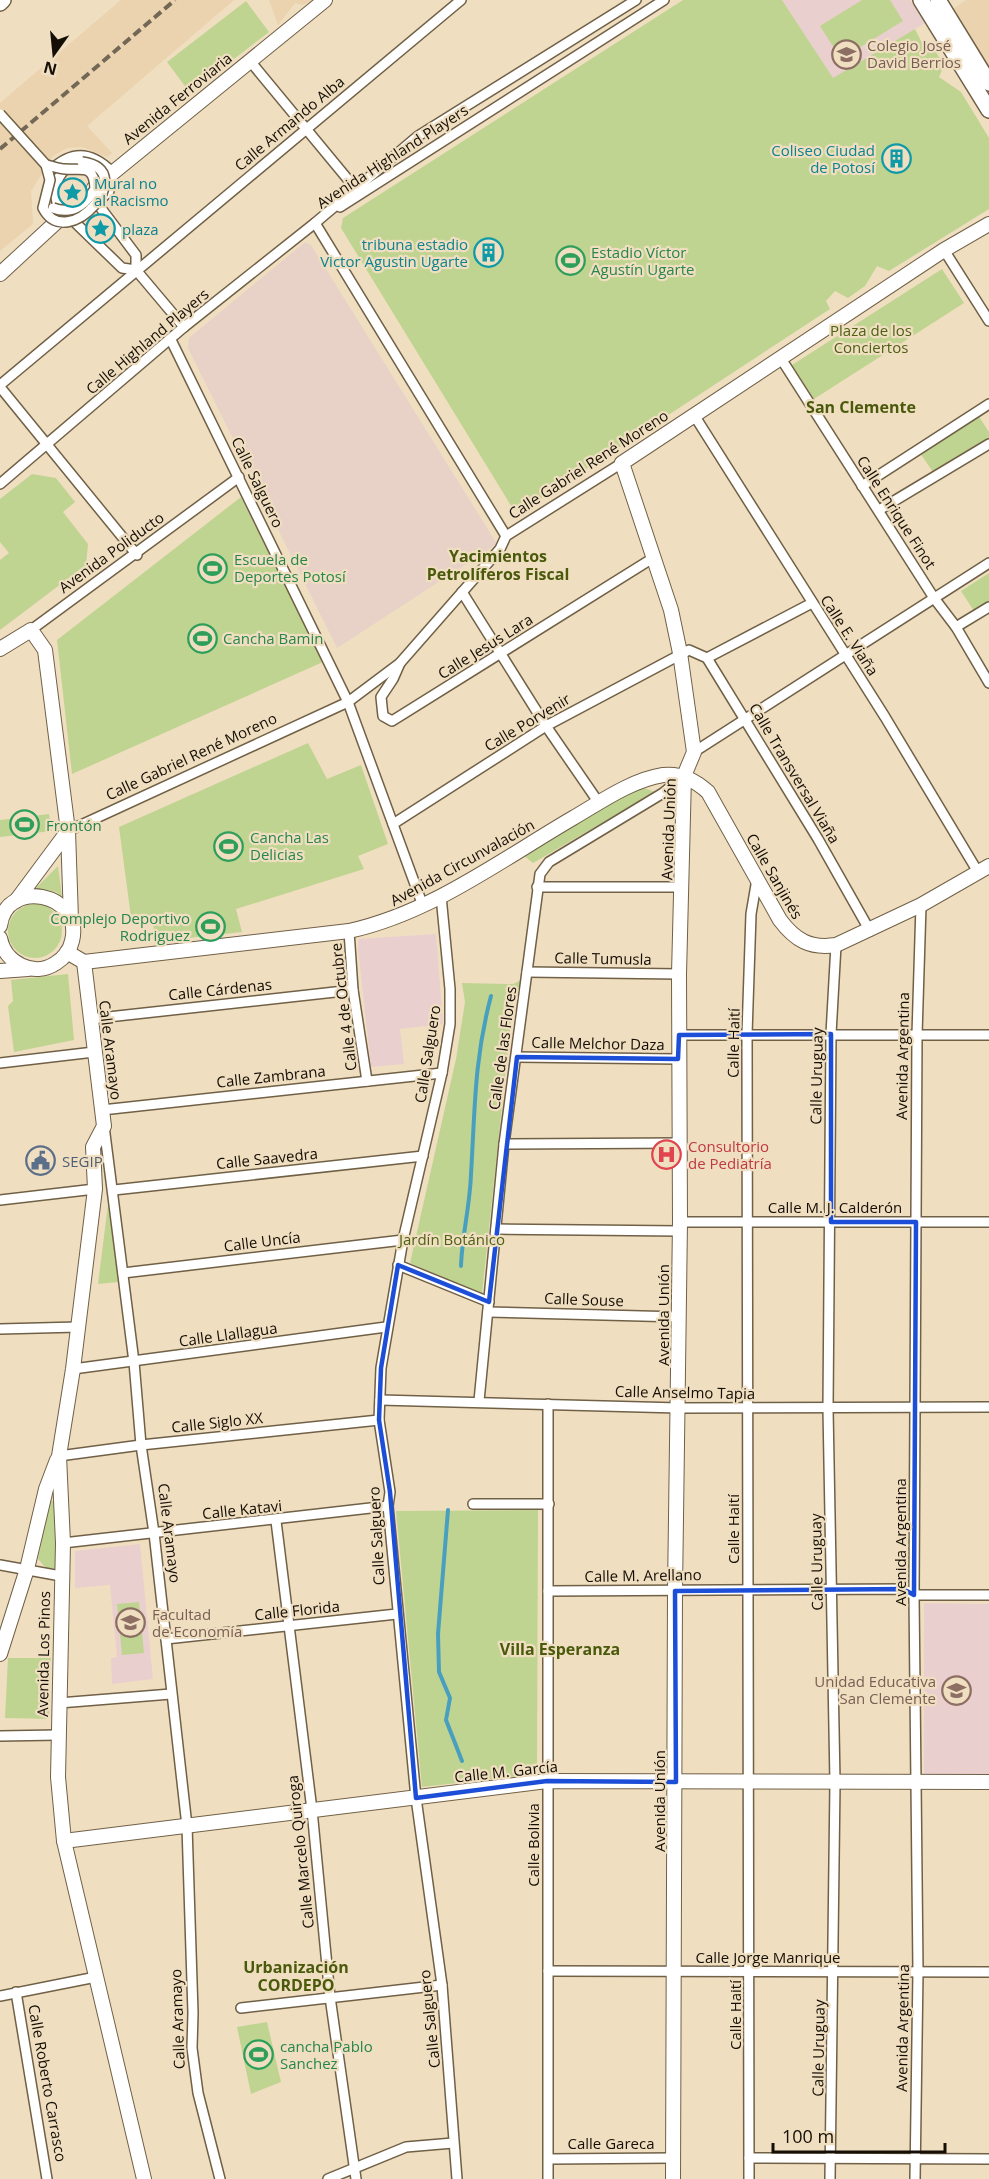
<svg xmlns="http://www.w3.org/2000/svg" width="989" height="2179" font-family="'Open Sans',sans-serif">
  <style>
    .built { fill: #ead3ae }
    .industrial { fill: #e8d1c7 }
    .education { fill: #eacfcf }
    .green { fill: #c0d491 }
    .lines { fill: none; stroke-linecap: round; stroke-linejoin: round }
    .stream { stroke: #49a0be; stroke-width: 4 }
    .street-casing { stroke: #706046; stroke-width: 12 }
    .secondary-casing { stroke: #706046; stroke-width: 16 }
    .primary-casing { stroke: #706046; stroke-width: 18 }
    .street { stroke: #fff; stroke-width: 9 }
    .secondary { stroke: #fff; stroke-width: 14 }
    .primary { stroke: #fff; stroke-width: 15 }
    .rail { stroke: #736856; stroke-width: 4; stroke-dasharray: 9 4.5; stroke-linecap: butt }
    .street-bridge-casing { stroke: #706046; stroke-width: 12; stroke-linecap: butt }
    .street-bridge { stroke: #fff; stroke-width: 9 }
    .marked { fill: none; stroke: #1d4ed8; stroke-width: 4.5; stroke-linejoin: round }
    .labels { text-anchor: middle; dominant-baseline: central; stroke-width: 4.5; stroke-linejoin: round; paint-order: stroke }
    .education-label { font-size: 15px; fill: #785e54; stroke: #f0dec0; text-anchor: start }
    .street-label { font-size: 15px; fill: #140e05; stroke: #f0dec0 }
    .culture-label { font-size: 15px; fill: #0d838f; stroke: #f0dec0; text-anchor: end }
    .leisure-label { font-size: 15px; fill: #27864d; stroke: #f0dec0; text-anchor: start }
    .park-label { font-size: 15px; fill: #4e6016; stroke: #f0dec0 }
    .health-label { font-size: 15px; fill: #be3a42; stroke: #f0dec0; text-anchor: start }
    .service-label { font-size: 15px; fill: #4e5e75; stroke: #f0dec0; text-anchor: start }
    .neighbourhood-label { font-size: 16px; font-weight: bold; fill: #4a5a0c; stroke: #f0dec0 }
  </style>
  <rect width="100%" height="100%" fill="#f0dec0"/>
  <g class="built">
    <path d="M121,0H234L87,126L112,153L107,157L82,147L67,148L53,156L31,191L33,224L0,251V103Z"/>
    <path d="M269,0H314L303,5L295,3L278,25Z"/>
    <path d="M966,0H989V68L953,9Z"/>
  </g>
  <path class="industrial" d="M305,242L311,245L497,544L337,648L188,348L189,338Z"/>
  <g class="education">
    <path d="M782,0H910L925,23L833,79Z"/>
    <path d="M436,934L443,1024L400,1029L404,1064L371,1067L358,948L359,939Z"/>
    <path d="M140,1544L153,1679L112,1684L111,1658L117,1657L110,1585L75,1588V1551Z"/>
    <path d="M924,1603L989,1604V1776H924Z"/>
  </g>
  <g class="green">
    <path d="M683,0H782L833,78L915,29L922,43L931,44L944,65L939,77L961,92L989,138V209L889,271L877,266L865,286L848,298L835,291L826,301L830,309L522,511L513,509L341,228L343,218Z"/>
    <path d="M862,0H890L903,21L841,59L820,26Z"/>
    <path d="M246,1L269,32L190,93L167,62Z"/>
    <path d="M942,269L964,303L814,399L792,365Z"/>
    <path d="M978,415L989,432V438L933,472L920,453Z"/>
    <path d="M32,474L56,478L75,502L63,512L88,544L86,565L0,630V560L9,553L0,542V499Z"/>
    <path d="M241,497L323,662L72,774L57,640Z"/>
    <path d="M989,573V602L974,611L961,591Z"/>
    <path d="M308,743L327,779L361,765L388,844L358,856L364,869L236,909L242,932L171,940L170,931L154,932L153,923L132,925L119,827Z"/>
    <path d="M644,788L655,792L533,863L522,854L635,789Z"/>
    <path d="M49,814L52,831L0,837V820Z"/>
    <path d="M58,866L62,897L56,892L36,888Z"/>
    <circle cx="35" cy="931" r="27"/>
    <path d="M68,974L74,1040L14,1052L8,1006L13,1001L11,980Z"/>
    <path d="M521,980L520,995L513,1002L482,1294L410,1263L456,1059L465,1002L462,983L513,984Z"/>
    <path d="M110,1189L118,1282L98,1284Z"/>
    <path d="M50,1501H55V1568H46L38,1559Z"/>
    <path d="M538,1510L537,1774L422,1787L396,1511Z"/>
    <path d="M139,1602L144,1653L122,1655L117,1604Z"/>
    <path d="M8,1658H51L49,1719L5,1718Z"/>
    <path d="M267,2022L281,2082L251,2094L237,2027Z"/>
  </g>
  <g class="lines">
    <g class="stream">
      <path d="M461,1266C462,1235 470,1206 471,1174C475,1110 474,1060 491,996"/>
      <path d="M448,1510L438,1634L439,1672L450,1698L446,1720L462,1761"/>
    </g>
    <defs>
      <g id="street">
        <path d="M250,61L355,188"/>
        <path d="M82,162C59,166 51,185 58,206L122,268L136,270"/>
        <path d="M50,171C71,150 91,151 112,172L109,191L100,200"/>
        <path d="M97,203L136,255V270L184,327"/>
        <path d="M340,207L664,0"/>
        <path d="M315,223L506,536"/>
        <path d="M944,250L989,321"/>
        <path d="M171,340L348,702L423,906"/>
        <path d="M780,357L934,598L956,627L989,683"/>
        <path d="M0,385L461,0"/>
        <path d="M0,387L137,555"/>
        <path d="M694,415L885,717L978,872"/>
        <path d="M0,484L184,327L315,223L418,136L636,0"/>
        <path d="M862,486L989,404"/>
        <path d="M879,510L989,444"/>
        <path d="M462,592L546,726L599,803"/>
        <path d="M956,627L989,607"/>
        <path d="M31,630L239,477"/>
        <path d="M707,658L812,603"/>
        <path d="M400,663L393,679L381,697L383,716L392,721L653,558"/>
        <path d="M694,752L989,563"/>
        <path d="M393,824L546,726L689,650L707,658L818,839L870,931"/>
        <path d="M68,831L348,702L400,663L500,549L506,536L622,463"/>
        <path d="M537,887H682"/>
        <path d="M441,896L450,989V1024L442,1073L403,1240L381,1368L379,1420L390,1492L388,1506L416,1798L442,1985L457,2179"/>
        <path d="M349,931L353,990L367,1081"/>
        <path d="M527,972L679,974"/>
        <path d="M90,1019L353,990"/>
        <path d="M679,1035H989"/>
        <path d="M517,1057L678,1059"/>
        <path d="M0,1063L94,1052"/>
        <path d="M102,1110L442,1073"/>
        <path d="M104,1126L134,1362L141,1445L154,1533L187,1826L193,2013L192,2048L198,2093L220,2179"/>
        <path d="M504,1144L680,1143"/>
        <path d="M114,1190L423,1156"/>
        <path d="M0,1200L95,1189"/>
        <path d="M680,1222H989"/>
        <path d="M496,1229L680,1231"/>
        <path d="M398,1265L489,1302"/>
        <path d="M123,1273L403,1240"/>
        <path d="M488,1312L680,1317"/>
        <path d="M0,1329L78,1327"/>
        <path d="M73,1369L386,1327"/>
        <path d="M380,1400L679,1408L989,1407"/>
        <path d="M479,1401L504,1144L540,874L549,862L663,793L684,776"/>
        <path d="M59,1456L141,1445L379,1420"/>
        <path d="M473,1504H549"/>
        <path d="M276,1521L312,1810L330,1997L356,2179"/>
        <path d="M63,1543L388,1506"/>
        <path d="M0,1565L61,1576"/>
        <path d="M548,1591L903,1589L914,1595H989"/>
        <path d="M166,1639L397,1614"/>
        <path d="M59,1703L171,1694"/>
        <path d="M0,1736L58,1735"/>
        <path d="M548,1971L989,1972"/>
        <path d="M16,1992L47,2179"/>
        <path d="M0,1996L96,1977"/>
        <path d="M241,2008L442,1985"/>
        <path d="M749,2158L989,2159"/>
        <path d="M549,2159L673,2158"/>
        <path d="M328,2179L406,2147L453,2143"/>
        <path d="M548,2179V1404"/>
        <path d="M749,2179L747,1034L751,914L757,879"/>
        <path d="M830,2179L835,1782L828,1409L831,1034L836,945"/>
        <path d="M915,2179L918,1971L914,1595L917,1035L921,905"/>
      </g>
      <g id="secondary">
        <path d="M94,188L325,0"/>
        <path d="M0,274L77,203"/>
        <path d="M0,649L31,630L45,650L68,831L71,919"/>
        <path d="M16,901L68,831"/>
        <path d="M0,926C6,877 84,893 72,941C70,950 64,958 56,963C34,978 5,963 0,938"/>
        <path d="M67,952L84,962L349,931C431,913 501,860 573,818C599,803 631,780 663,775C681,773 695,780 708,792L780,920C795,940 810,949 836,945L921,905L989,866"/>
        <path d="M84,962L104,1126L93,1147L95,1189L73,1369L59,1456L63,1543L58,1777L64,1841L144,2179"/>
        <path d="M0,971L28,969"/>
        <path d="M0,1654L27,1569L46,1489L57,1460"/>
        <path d="M64,1841L547,1781L989,1782"/>
        <path d="M673,2179L675,1591L680,1222L679,974L684,776L694,752L680,653L671,610L622,463L944,250L989,224"/>
      </g>
      <g id="primary">
        <path d="M921,0L989,110"/>
        <path d="M938,0L989,83"/>
        <path d="M0,3L3,0"/>
      </g>
    </defs>
    <use href="#street" class="street-casing"/>
    <use href="#secondary" class="secondary-casing"/>
    <use href="#primary" class="primary-casing"/>
    <use href="#street" class="street"/>
    <use href="#secondary" class="secondary"/>
    <use href="#primary" class="primary"/>
    <path class="rail" d="M0,149L175,0"/>
    <defs>
      <g id="street-bridge">
        <path d="M0,114L46,165L50,180L43,208C67,255 142,170 82,162"/>
        <path d="M46,165C52,166 59,169 65,169C82,171 94,163 95,189C85,205 72,215 53,208"/>
      </g>
    </defs>
    <use href="#street-bridge" class="street-bridge-casing"/>
    <use href="#street-bridge" class="street-bridge"/>
  </g>
  <path class="marked" d="M831,1034V1222H916L914,1595L903,1589L675,1591L676,1782L547,1781L416,1798L390,1492L379,1420L381,1368L398,1265L489,1302L517,1057L678,1059L679,1035Z"/>
  <defs>
    <symbol id="school-ring" viewBox="-11 -11 22 22"><circle r="9.5" fill="#f0dec0" stroke="#8d6e63" stroke-width="1.5"/><path d="M0-5L7-2L0 1L-7-2ZM-4 1L0 2.5L4 1V4Q0 6-4 4Z" fill="#8d6e63"/></symbol>
    <symbol id="building-ring" viewBox="-11 -11 22 22"><circle r="9.5" fill="#f0dec0" stroke="#0f9aa8" stroke-width="1.5"/><path d="M-4-6H4V6H1V3H-1V6H-4ZM-2.5-4.3h1.7v1.8h-1.7ZM.8-4.3h1.7v1.8H.8ZM-2.5-1h1.7V.8h-1.7ZM.8-1h1.7V.8H.8Z" fill="#0f9aa8"/></symbol>
    <symbol id="sight-ring" viewBox="-11 -11 22 22"><circle r="9.5" fill="#f0dec0" stroke="#0f9aa8" stroke-width="1.5"/><path d="M0-6L1.8-2.2L6-1.7L2.9 1.2L3.7 5.4L0 3.3L-3.7 5.4L-2.9 1.2L-6-1.7L-1.8-2.2Z" fill="#0f9aa8"/></symbol>
    <symbol id="stadium-ring" viewBox="-11 -11 22 22"><circle r="9.5" fill="#f0dec0" stroke="#2e9e5b" stroke-width="1.5"/><path d="M0-5a6.5 5 0 1 0 0 10a6.5 5 0 1 0 0-10ZM-3.5-1.8h7v3.6h-7Z" fill="#2e9e5b"/></symbol>
    <symbol id="hospital-ring" viewBox="-11 -11 22 22"><circle r="9.5" fill="#f0dec0" stroke="#e0444e" stroke-width="1.5"/><path d="M-5-5h3v3.5h4V-5h3V5h-3V1.5h-4V5h-3Z" fill="#e0444e"/></symbol>
    <symbol id="civic-ring" viewBox="-11 -11 22 22"><circle r="9.5" fill="#f0dec0" stroke="#5c6f8a" stroke-width="1.5"/><path d="M-.6-6.5H3V-4.5H.6V-3L4-1V1h2V6H-6V1h2V-1L-.6-3ZM-1.2 2.5V6h2.4V2.5Z" fill="#5c6f8a"/></symbol>
    <symbol id="university-ring" viewBox="-11 -11 22 22"><circle r="9.5" fill="#f0dec0" stroke="#8d6e63" stroke-width="1.5"/><path d="M0-5L7-2L0 1L-7-2ZM-4 1L0 2.5L4 1V4Q0 6-4 4Z" fill="#8d6e63"/></symbol>
  </defs>
  <g fill-rule="evenodd">
    <use href="#school-ring" x="830" y="38" width="33" height="33"/>
    <use href="#building-ring" x="880" y="142" width="33" height="33"/>
    <use href="#sight-ring" x="56" y="176" width="33" height="33"/>
    <use href="#sight-ring" x="84" y="212" width="33" height="33"/>
    <use href="#building-ring" x="472" y="236" width="33" height="33"/>
    <use href="#stadium-ring" x="554" y="244" width="33" height="33"/>
    <use href="#stadium-ring" x="196" y="552" width="33" height="33"/>
    <use href="#stadium-ring" x="186" y="622" width="33" height="33"/>
    <use href="#stadium-ring" x="8" y="808" width="33" height="33"/>
    <use href="#stadium-ring" x="212" y="830" width="33" height="33"/>
    <use href="#stadium-ring" x="194" y="910" width="33" height="33"/>
    <use href="#hospital-ring" x="650" y="1138" width="33" height="33"/>
    <use href="#civic-ring" x="24" y="1144" width="33" height="33"/>
    <use href="#university-ring" x="114" y="1606" width="33" height="33"/>
    <use href="#school-ring" x="940" y="1674" width="33" height="33"/>
    <use href="#stadium-ring" x="242" y="2038" width="33" height="33"/>
  </g>
  <g class="labels">
    <g class="education-label">
      <text x="867" y="45">Colegio José<tspan x="867" dy="17">David Berrios</tspan></text>
      <text x="152" y="1614">Facultad<tspan x="152" dy="17">de Economía</tspan></text>
      <text x="936" y="1681" text-anchor="end">Unidad Educativa<tspan x="936" dy="17">San Clemente</tspan></text>
    </g>
    <g class="street-label">
      <text transform="translate(177 98) rotate(-39)">Avenida Ferroviaria</text>
      <text transform="translate(289 123) rotate(-40)">Calle Armando Alba</text>
      <text transform="translate(392 156) rotate(-33)">Avenida Highland Players</text>
      <text transform="translate(147 341) rotate(-40)">Calle Highland Players</text>
      <text transform="translate(588 464) rotate(-33)">Calle Gabriel René Moreno</text>
      <text transform="translate(258 482) rotate(64)">Calle Salguero</text>
      <text transform="translate(897 512) rotate(57)">Calle Enrique Finot</text>
      <text transform="translate(111 552) rotate(-36)">Avenida Poliducto</text>
      <text transform="translate(850 635) rotate(57)">Calle E. Viaña</text>
      <text transform="translate(485 646) rotate(-32)">Calle Jesus Lara</text>
      <text transform="translate(527 722) rotate(-31)">Calle Porvenir</text>
      <text transform="translate(191 756) rotate(-25)">Calle Gabriel René Moreno</text>
      <text transform="translate(795 773) rotate(59)">Calle Transversal Viaña</text>
      <text transform="translate(668 829) rotate(-88)">Avenida Unión</text>
      <text transform="translate(462 862) rotate(-29)">Avenida Circunvalación</text>
      <text transform="translate(775 876) rotate(60)">Calle Sanjinés</text>
      <text transform="translate(603 958) rotate(1)">Calle Tumusla</text>
      <text transform="translate(220 989) rotate(-6)">Calle Cárdenas</text>
      <text transform="translate(343 1007) rotate(-97)">Calle 4 de Octubre</text>
      <text transform="translate(598 1043) rotate(1)">Calle Melchor Daza</text>
      <text transform="translate(733 1043) rotate(-89)">Calle Haití</text>
      <text transform="translate(502 1048) rotate(-82)">Calle de las Flores</text>
      <text transform="translate(111 1050) rotate(83)">Calle Aramayo</text>
      <text transform="translate(427 1054) rotate(-81)">Calle Salguero</text>
      <text transform="translate(902 1056) rotate(-89)">Avenida Argentina</text>
      <text transform="translate(271 1076) rotate(-6)">Calle Zambrana</text>
      <text transform="translate(816 1076) rotate(-89)">Calle Uruguay</text>
      <text transform="translate(267 1158) rotate(-6)">Calle Saavedra</text>
      <text x="835" y="1207">Calle M. J. Calderón</text>
      <text transform="translate(262 1241) rotate(-7)">Calle Uncía</text>
      <text transform="translate(584 1299) rotate(2)">Calle Souse</text>
      <text transform="translate(663 1315) rotate(-90)">Avenida Unión</text>
      <text transform="translate(228 1334) rotate(-8)">Calle Llallagua</text>
      <text transform="translate(685 1392) rotate(1)">Calle Anselmo Tapia</text>
      <text transform="translate(217 1422) rotate(-6)">Calle Siglo XX</text>
      <text transform="translate(242 1509) rotate(-6)">Calle Katavi</text>
      <text transform="translate(733 1529) rotate(-90)">Calle Haití</text>
      <text transform="translate(170 1533) rotate(83)">Calle Aramayo</text>
      <text transform="translate(376 1536) rotate(-93)">Calle Salguero</text>
      <text transform="translate(900 1542) rotate(-90)">Avenida Argentina</text>
      <text transform="translate(816 1562) rotate(-91)">Calle Uruguay</text>
      <text transform="translate(643 1575) rotate(-1)">Calle M. Arellano</text>
      <text transform="translate(297 1610) rotate(-6)">Calle Florida</text>
      <text transform="translate(43 1654) rotate(-89)">Avenida Los Pinos</text>
      <text transform="translate(506 1771) rotate(-6)">Calle M. García</text>
      <text transform="translate(659 1801) rotate(-90)">Avenida Unión</text>
      <text transform="translate(533 1845) rotate(-90)">Calle Bolivia</text>
      <text transform="translate(300 1852) rotate(-96)">Calle Marcelo Quiroga</text>
      <text x="768" y="1957">Calle Jorge Manrique</text>
      <text transform="translate(735 2015) rotate(-90)">Calle Haití</text>
      <text transform="translate(177 2019) rotate(-92)">Calle Aramayo</text>
      <text transform="translate(429 2019) rotate(-96)">Calle Salguero</text>
      <text transform="translate(902 2028) rotate(-89)">Avenida Argentina</text>
      <text transform="translate(818 2048) rotate(-89)">Calle Uruguay</text>
      <text transform="translate(48 2083) rotate(80)">Calle Roberto Carrasco</text>
      <text x="611" y="2143">Calle Gareca</text>
    </g>
    <g class="culture-label">
      <text x="875" y="150">Coliseo Ciudad<tspan x="875" dy="17">de Potosí</tspan></text>
      <text x="94" y="183" text-anchor="start">Mural no<tspan x="94" dy="17">al Racismo</tspan></text>
      <text x="122" y="229" text-anchor="start">plaza</text>
      <text x="468" y="244">tribuna estadio<tspan x="468" dy="17">Victor Agustin Ugarte</tspan></text>
    </g>
    <g class="leisure-label">
      <text x="591" y="252">Estadio Víctor<tspan x="591" dy="17">Agustín Ugarte</tspan></text>
      <text x="234" y="559">Escuela de<tspan x="234" dy="17">Deportes Potosí</tspan></text>
      <text x="223" y="638">Cancha Bamin</text>
      <text x="46" y="825">Frontón</text>
      <text x="250" y="837">Cancha Las<tspan x="250" dy="17">Delicias</tspan></text>
      <text x="190" y="918" text-anchor="end">Complejo Deportivo<tspan x="190" dy="17">Rodriguez</tspan></text>
      <text x="280" y="2046">cancha Pablo<tspan x="280" dy="17">Sanchez</tspan></text>
    </g>
    <g class="park-label">
      <text x="871" y="330">Plaza de los<tspan x="871" dy="17">Conciertos</tspan></text>
      <text x="452" y="1239">Jardín Botánico</text>
    </g>
    <g class="health-label">
      <text x="688" y="1146">Consultorio<tspan x="688" dy="17">de Pediatría</tspan></text>
    </g>
    <g class="service-label">
      <text x="62" y="1161">SEGIP</text>
    </g>
    <g class="neighbourhood-label">
      <text x="861" y="407">San Clemente</text>
      <text x="498" y="556">Yacimientos<tspan x="498" dy="18">Petrolíferos Fiscal</tspan></text>
      <text x="560" y="1649">Villa Esperanza</text>
      <text x="296" y="1967">Urbanización<tspan x="296" dy="18">CORDEPO</tspan></text>
    </g>
  </g>
  <g transform="translate(54 54) rotate(195)" stroke="#f0dec0" stroke-width="4.5" paint-order="stroke">
  <path d="M0-4.5L10 22L0 15L-10 22Z" fill="#140e05"/>
  <text y="-9" font-size="16" font-weight="bold" text-anchor="middle" fill="#140e05">N</text>
  </g>
  <path d="M773 2143v9h172v-9" fill="none" stroke="#140e05" stroke-width="3"/>
  <text x="782" y="2143" font-size="18" fill="#140e05" stroke="#f0dec0" stroke-width="4.5" paint-order="stroke">100 m</text>
</svg>
